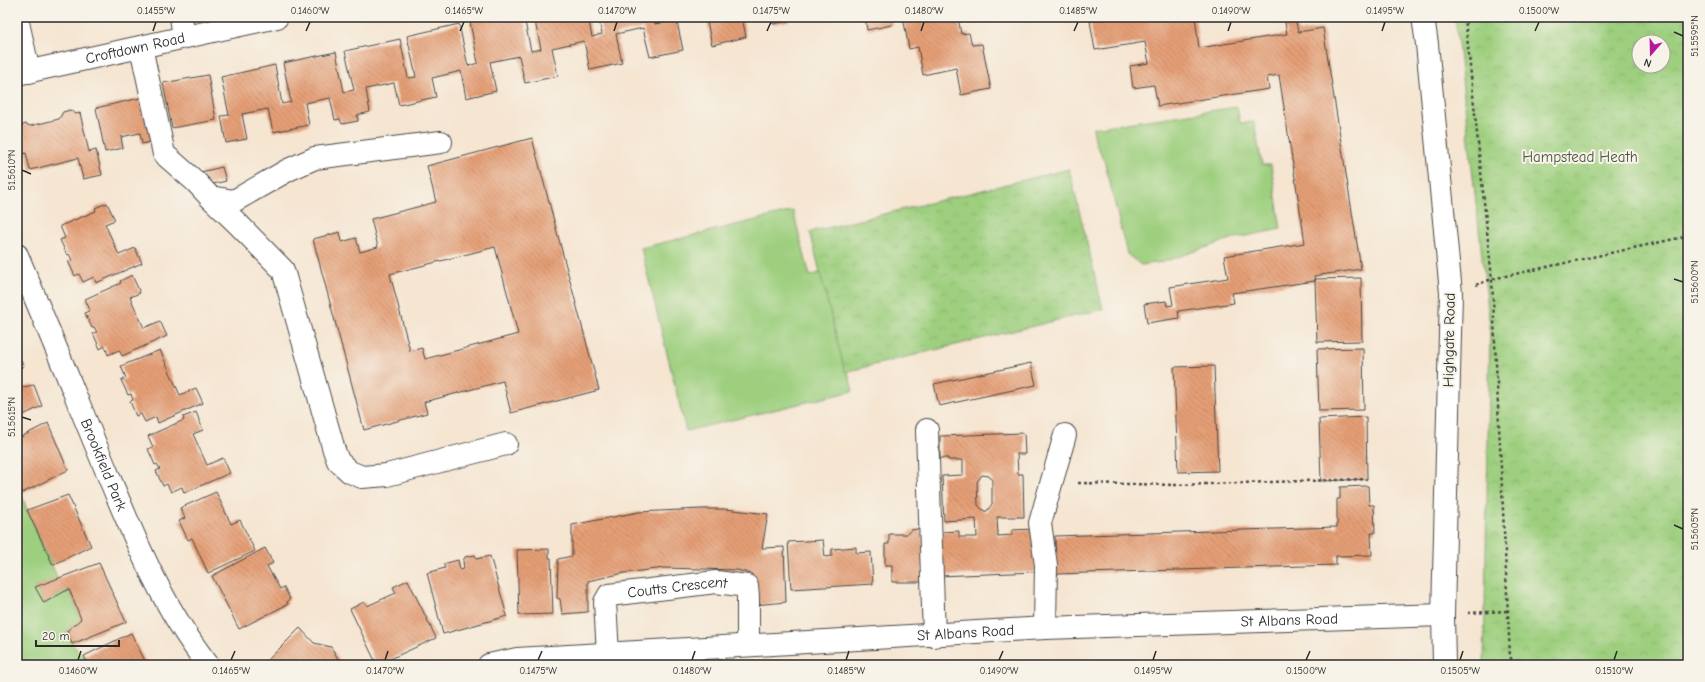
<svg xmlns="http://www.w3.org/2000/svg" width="1705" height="682" font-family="'Comic Neue',sans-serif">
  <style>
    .green { fill: #9dcf7e; stroke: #647d54 }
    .park { fill: url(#park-crowns); stroke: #647d54; fill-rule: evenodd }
    .building { fill: url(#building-back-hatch); fill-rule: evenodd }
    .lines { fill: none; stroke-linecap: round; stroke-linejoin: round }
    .minor-casing { stroke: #494744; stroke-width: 24 }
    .path { stroke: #494744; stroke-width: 2.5; stroke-dasharray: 3 3; stroke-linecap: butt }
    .minor { stroke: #fff; stroke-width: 22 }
    .ticks { fill: none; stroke: #2b2b2b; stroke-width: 1.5 }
    .labels { text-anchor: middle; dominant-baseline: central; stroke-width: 4; stroke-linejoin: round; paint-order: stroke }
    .street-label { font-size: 15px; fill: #2b2b2b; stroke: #f7f3e8 }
    .park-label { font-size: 15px; fill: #485440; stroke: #f7f3e8 }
    .neatline { fill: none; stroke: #2b2b2b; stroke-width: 1.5 }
    .ticks-label { font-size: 10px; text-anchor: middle; fill: #2b2b2b }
  </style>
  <defs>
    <pattern id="park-crowns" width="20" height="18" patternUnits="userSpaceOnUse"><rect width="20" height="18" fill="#9dcf7e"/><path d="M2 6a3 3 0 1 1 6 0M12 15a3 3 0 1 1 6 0" fill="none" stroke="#87b26d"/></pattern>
    <pattern id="building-back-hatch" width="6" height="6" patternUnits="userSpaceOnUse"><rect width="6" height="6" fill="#e59f76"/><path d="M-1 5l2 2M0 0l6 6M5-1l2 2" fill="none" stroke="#ba8261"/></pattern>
  </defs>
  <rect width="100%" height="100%" fill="#f7f3e8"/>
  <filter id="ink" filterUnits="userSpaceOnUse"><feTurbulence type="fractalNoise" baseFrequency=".025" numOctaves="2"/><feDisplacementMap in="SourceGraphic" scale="8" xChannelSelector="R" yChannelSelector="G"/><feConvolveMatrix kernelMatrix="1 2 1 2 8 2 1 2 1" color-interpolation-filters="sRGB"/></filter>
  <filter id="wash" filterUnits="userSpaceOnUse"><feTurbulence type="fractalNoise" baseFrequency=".012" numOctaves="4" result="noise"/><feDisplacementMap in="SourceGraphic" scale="16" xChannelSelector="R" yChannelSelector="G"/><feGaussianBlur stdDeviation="0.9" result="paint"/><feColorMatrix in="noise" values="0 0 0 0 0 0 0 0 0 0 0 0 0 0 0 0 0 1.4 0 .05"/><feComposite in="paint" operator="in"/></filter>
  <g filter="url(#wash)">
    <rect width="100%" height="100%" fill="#f5e5d1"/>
    <g class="green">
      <path d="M1237,107L1240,123L1254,122L1262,165H1271L1281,229L1231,239L1163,262L1141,265L1127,254L1104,159L1096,144L1093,128Z"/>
      <path d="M793,211L810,276L822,272L853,391L686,431L641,248Z"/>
      <path d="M17,482L27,510L58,579L35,587L44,603L69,589L81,619L67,631L72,644L84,656L88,665H17Z"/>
    </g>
    <g class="park">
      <path d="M1455,17H1688V665H1484L1490,327ZM1639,42H1663V66H1639Z"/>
      <path d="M1069,169L1103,309L845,372L810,232Z"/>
    </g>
    <g id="blocks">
      <g class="building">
        <path d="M496,17H524L531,51L541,49L534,17H588L592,37L602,34L598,17H653L655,24L666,22L664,17L696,18L677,22L683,50L650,57L643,28L616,34L622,63L590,70L584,41L552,48L558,76L525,83L519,56L490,62L496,91L466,98L461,71L432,78L436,97L399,105L394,83L366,89L370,112L357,115L358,121L342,124L340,119L335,120L330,98L305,103L309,125L273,132L268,109L242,114L247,139L226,143L221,116L229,115L221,77L275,65L282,104L291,102L283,63L336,52L344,92L354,90L345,51L400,39L408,78L416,77L407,36L459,24L468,66L478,63L470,22Z"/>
        <path d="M706,17H742L746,37L712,45Z"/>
        <path d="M772,17H788L789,21L773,24Z"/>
        <path d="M865,17H891L892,25L867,30Z"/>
        <path d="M903,17H958L961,34L969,33L972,45L982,44L991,89L961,95L956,68L923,75L918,47L909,49Z"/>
        <path d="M1117,17H1195L1199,48L1287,34L1284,17H1295L1298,32L1323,28L1361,269L1314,276L1315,281L1232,293L1234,303L1178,311L1179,318L1147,323L1144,304L1166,301L1167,306L1173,305L1170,287L1228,278L1224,256L1305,243L1279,75L1267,77L1269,89L1158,106L1154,85L1133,88L1130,66L1149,63L1145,42L1095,50L1090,21Z"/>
        <path d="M208,75L216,120L172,128L163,83Z"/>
        <path d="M149,96L158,140L142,144L140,133L121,137L123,148L105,152L96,108Z"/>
        <path d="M70,110L76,114L80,113L89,152L96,150L102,175L83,179L78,158L30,170L26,153L23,154L17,132L19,126L26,124L30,126L59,119L63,112Z"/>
        <path d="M532,138L599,390L511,413L503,381L424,402L427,413L364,430L313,239L340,232L342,242L356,238L360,252L378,247L371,219L436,202L427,166ZM495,247L518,334L425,359L422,348L410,351L390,274Z"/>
        <path d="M222,167L226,181L205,186L201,172Z"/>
        <path d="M107,203L115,220L105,224L119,255L135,248L142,263L96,283L94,277L83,282L79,274L75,276L68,261L72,260L69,254L67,255L60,240L65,238L60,226L96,211L95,208Z"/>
        <path d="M132,275L140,293L130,297L144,328L160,321L167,336L122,356L119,350L108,355L105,346L100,349L93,333L97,332L94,327L92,328L85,313L90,310L85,299L121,283L120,281Z"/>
        <path d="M1361,278L1362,341L1317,342L1315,279Z"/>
        <path d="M1363,348L1364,410L1319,411L1317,349Z"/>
        <path d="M160,350L180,395L196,388L203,403L158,423L156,417L145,422L141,414L136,416L130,401L133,400L131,394L128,395L121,380L126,378L121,366Z"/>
        <path d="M17,354L24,366L17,369Z"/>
        <path d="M1031,363L1036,385L939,406L934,384Z"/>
        <path d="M1214,366L1218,471L1178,472L1174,367Z"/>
        <path d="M34,385L42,406L17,418V388Z"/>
        <path d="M196,412L203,430L193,434L207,465L223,458L230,473L184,493L182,487L171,492L167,484L163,486L156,471L160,469L157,464L155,465L148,449L153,447L148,436L184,420L183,417Z"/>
        <path d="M1366,417L1367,479L1321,481L1319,419Z"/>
        <path d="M48,423L68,470L22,493L17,482V439Z"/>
        <path d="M1024,433L1025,454H1017L1018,474H1023L1024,517H997L998,536L1012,535V530L1034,529L1036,572L939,576L941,532L959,531V537H977L976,519L944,521L942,476L963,475V460H948V458H940V436ZM982,475L989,476L992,480V504L987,511H984L978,505L977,482Z"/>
        <path d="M1368,486L1369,505H1374L1375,533H1371L1372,555L1336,556V565L1056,574L1055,536L1337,527V499H1340V487Z"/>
        <path d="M216,492L231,524L240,520L255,551L208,573L192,538L188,540L179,521L185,518L180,508Z"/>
        <path d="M68,495L91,546L53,565L27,510Z"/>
        <path d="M701,509H725L768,514L762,548L784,547L786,602L754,605L752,574L737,570L664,568L624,573L588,581V612L562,614L560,599L557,598L558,559L572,556V525L639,512Z"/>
        <path d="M918,529L923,534V582H892V565H885V544H889V534H907L911,530Z"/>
        <path d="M823,540L825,557L832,556V549L856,547V553L871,552L873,584L791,589L788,542Z"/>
        <path d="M265,548L273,563L267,566L280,589L284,587L290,599L287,601L288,604L239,629L212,576Z"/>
        <path d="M549,549V558H551L553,614L519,615L517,550Z"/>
        <path d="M475,555L476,559L490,556L507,616L443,634L427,573L445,568L443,564L458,560L460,570L464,569L463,561L465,557Z"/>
        <path d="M99,563L126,622L72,644L67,631L81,619L69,589L44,603L35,587Z"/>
        <path d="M408,580L436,638L377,665L350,609L364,602L367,606L396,593L393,587Z"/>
        <path d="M300,628L314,643L331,647L342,665H270L266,662Z"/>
        <path d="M131,633L147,665H88L84,656Z"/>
      </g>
    </g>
  </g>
  <g filter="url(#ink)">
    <use href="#blocks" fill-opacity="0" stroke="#494744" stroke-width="1"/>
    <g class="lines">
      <defs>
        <g id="minor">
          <path d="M181,17L184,37"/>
          <path d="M1423,17L1427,44L1451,293L1443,615L1444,665"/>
          <path d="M17,18L29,72"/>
          <path d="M141,47L164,154L196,182L210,197L234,201L288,170L315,158L441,142"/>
          <path id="s1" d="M17,74L277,17"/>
          <path d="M210,197L239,225L283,270L334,450L338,461L350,472L362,477L387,475L506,444"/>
          <path id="s2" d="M17,255C47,325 75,395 104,465C133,535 161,605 208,665"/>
          <path d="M927,430L934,636"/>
          <path d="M1045,628L1046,565L1040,523L1065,435"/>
          <path id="s3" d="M608,654L605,602L609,595L716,582L747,586L748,597V645"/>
          <path id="s4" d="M489,665L517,659L1045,628L1443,615"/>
        </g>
      </defs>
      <use href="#minor" class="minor-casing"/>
      <g class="path">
        <path d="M1465,17L1492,279L1510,657L1516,665"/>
        <path d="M1476,285L1492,279L1688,236"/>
        <path d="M1078,483L1175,485L1367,479"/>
        <path d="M1468,613L1507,611"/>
      </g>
      <use href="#minor" class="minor"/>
    </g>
  </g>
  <path class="ticks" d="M153,31L156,22M306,31L310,22M460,31L464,22M614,31L617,22M767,31L771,22M921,31L924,22M1074,31L1078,22M1228,31L1231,22M1382,31L1385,22M1535,31L1539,22M1674,32L1683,36M22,170L31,174M1674,279L1683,282M22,417L31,420M1674,525L1683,529M78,660L81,651M231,660L235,651M385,660L388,651M538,660L542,651M692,660L695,651M846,660L849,651M999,660L1003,651M1153,660L1156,651M1306,660L1310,651M1460,660L1463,651M1614,660L1617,651"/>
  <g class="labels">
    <g class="street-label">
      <text stroke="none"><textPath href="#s1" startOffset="121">Croftdown Road</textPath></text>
      <text transform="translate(1449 340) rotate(-89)">Highgate Road</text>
      <text stroke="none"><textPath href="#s2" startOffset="227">Brookfield Park</textPath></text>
      <text stroke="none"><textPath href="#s3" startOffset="129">Coutts Crescent</textPath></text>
      <text stroke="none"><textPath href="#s4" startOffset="802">St Albans Road</textPath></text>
      <text stroke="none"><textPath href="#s4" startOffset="478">St Albans Road</textPath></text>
    </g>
    <g class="park-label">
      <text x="1580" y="157">Hampstead Heath</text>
    </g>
  </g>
  <rect width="1705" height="682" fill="none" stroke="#f7f3e8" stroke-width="44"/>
  <g transform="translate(1651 54) rotate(200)"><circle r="19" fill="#f7f3e8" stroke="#a5a39c"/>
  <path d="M0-3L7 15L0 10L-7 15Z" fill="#b5179e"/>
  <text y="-6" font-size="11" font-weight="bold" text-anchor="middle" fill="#2b2b2b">N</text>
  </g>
  <path d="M36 640v6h83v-6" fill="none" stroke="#2b2b2b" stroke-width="2"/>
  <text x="42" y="640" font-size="12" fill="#2b2b2b" stroke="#f7f3e8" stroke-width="3" paint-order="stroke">20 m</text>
  <rect x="22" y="22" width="1661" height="638" class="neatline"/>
  <g class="ticks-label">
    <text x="156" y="14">0.1455°W</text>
    <text x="310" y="14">0.1460°W</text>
    <text x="464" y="14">0.1465°W</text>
    <text x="617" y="14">0.1470°W</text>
    <text x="771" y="14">0.1475°W</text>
    <text x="924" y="14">0.1480°W</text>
    <text x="1078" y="14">0.1485°W</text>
    <text x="1231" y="14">0.1490°W</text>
    <text x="1385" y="14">0.1495°W</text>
    <text x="1539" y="14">0.1500°W</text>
    <text transform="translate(1694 36) rotate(-90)" y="4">51.5595°N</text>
    <text transform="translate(11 170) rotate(-90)" y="4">51.5610°N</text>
    <text transform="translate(1694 282) rotate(-90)" y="4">51.5600°N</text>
    <text transform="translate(11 417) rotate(-90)" y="4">51.5615°N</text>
    <text transform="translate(1694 529) rotate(-90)" y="4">51.5605°N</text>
    <text x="78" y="674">0.1460°W</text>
    <text x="231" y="674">0.1465°W</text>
    <text x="385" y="674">0.1470°W</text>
    <text x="538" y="674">0.1475°W</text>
    <text x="692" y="674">0.1480°W</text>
    <text x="846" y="674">0.1485°W</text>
    <text x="999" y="674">0.1490°W</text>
    <text x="1153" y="674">0.1495°W</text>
    <text x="1306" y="674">0.1500°W</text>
    <text x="1460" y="674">0.1505°W</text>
    <text x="1614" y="674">0.1510°W</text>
  </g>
</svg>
